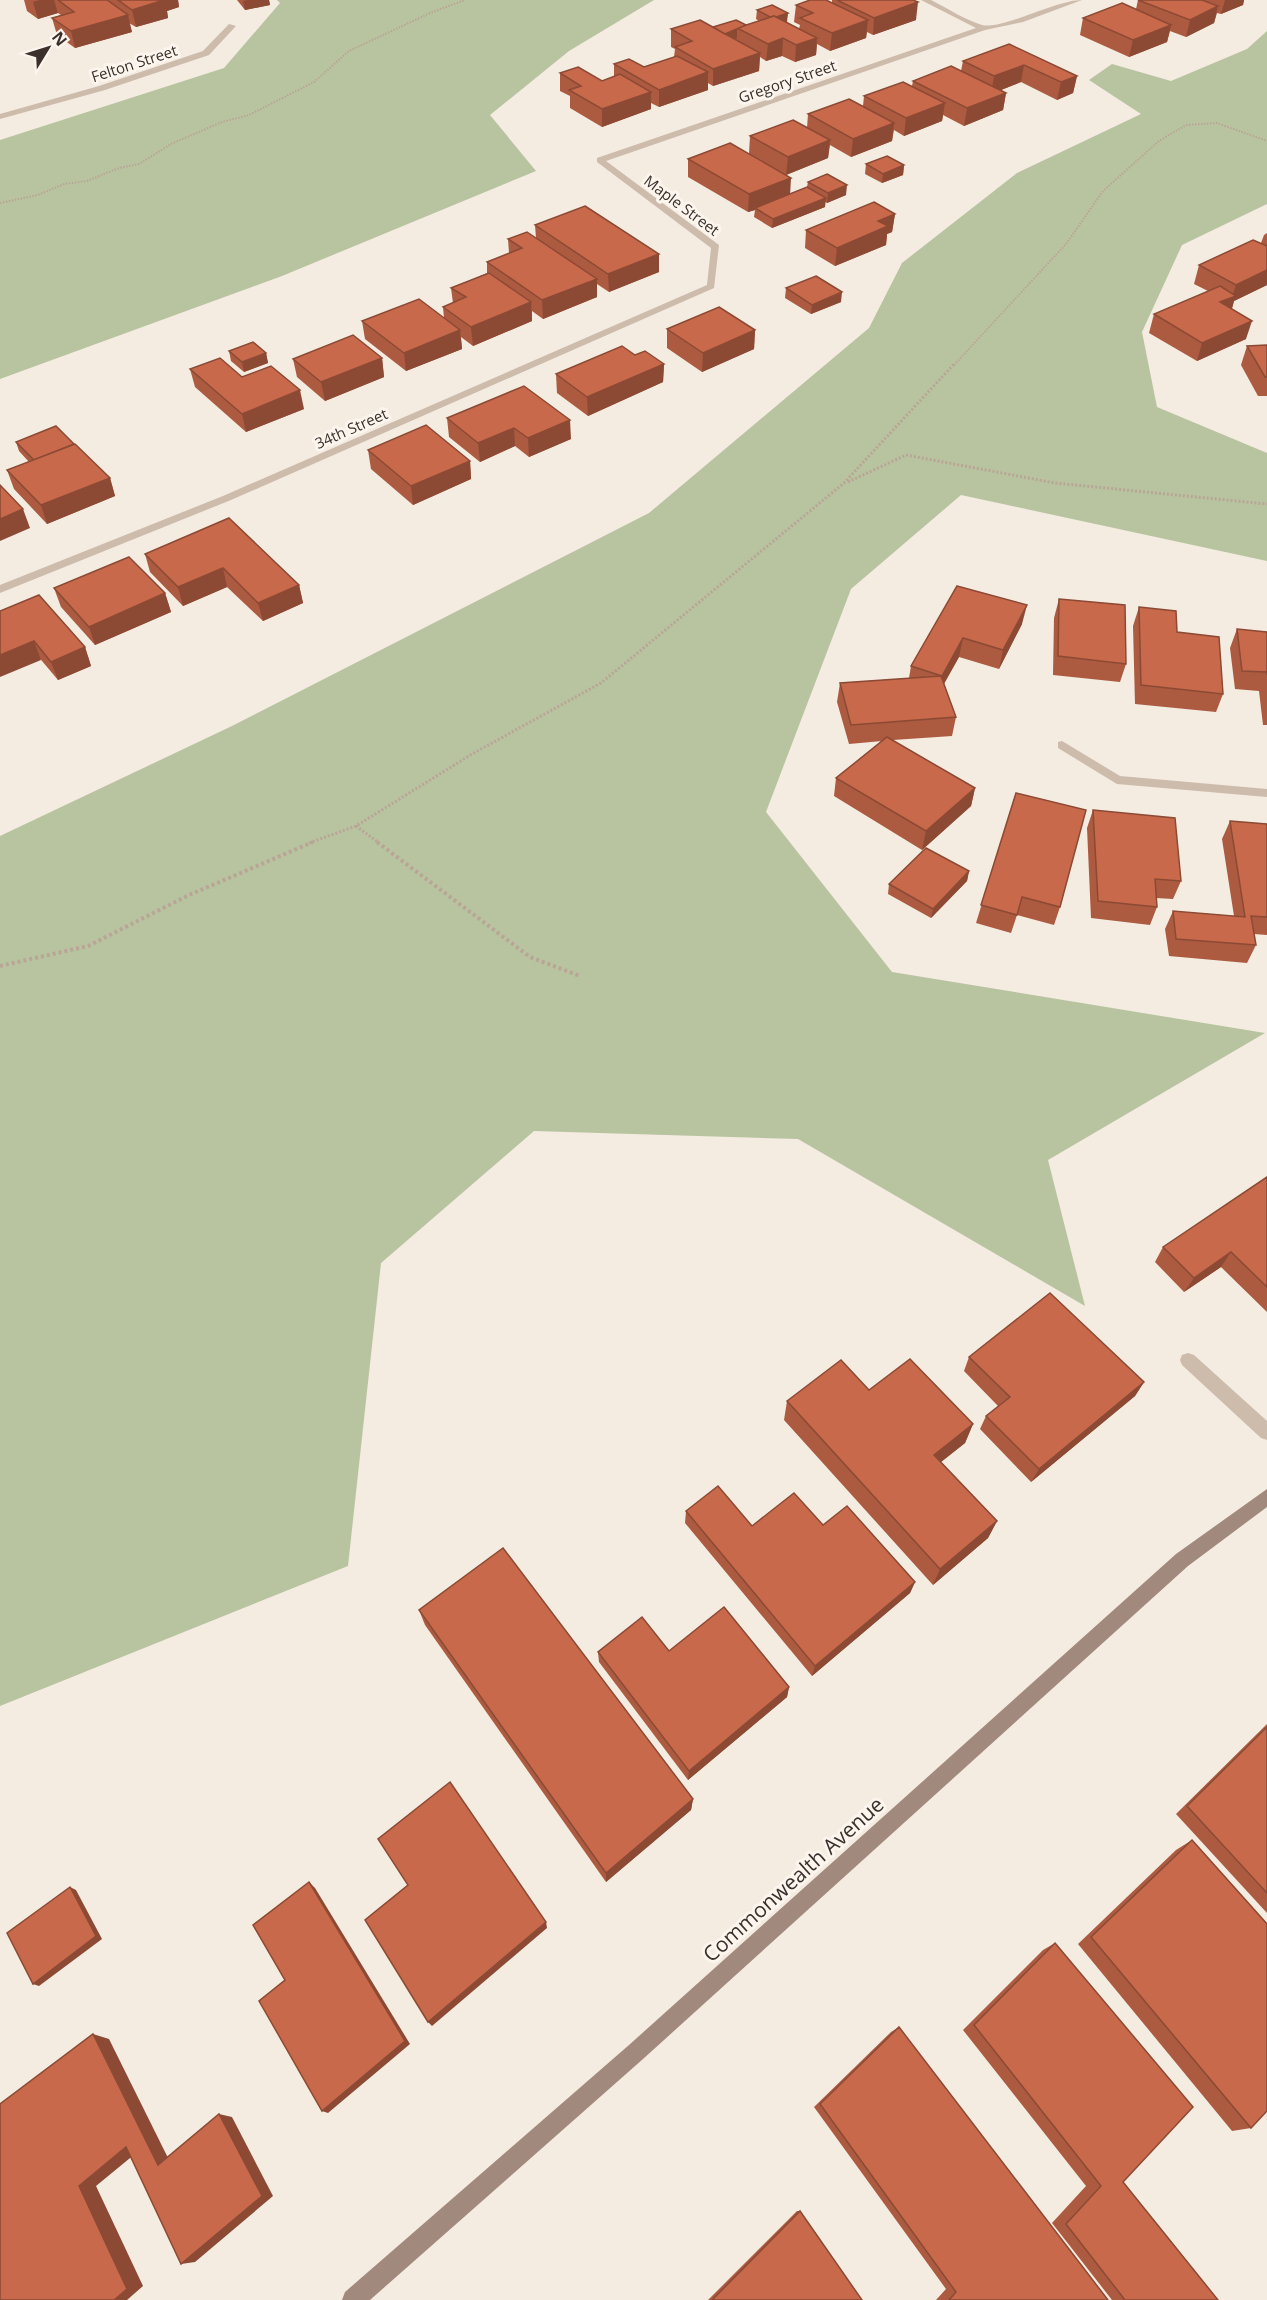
<svg xmlns="http://www.w3.org/2000/svg" width="1267" height="2300" font-family="'Open Sans',sans-serif">
  <style>
    .green { fill: #b8c4a0 }
    .lines { fill: none; stroke-linecap: round; stroke-linejoin: round }
    .path-far2 { stroke: #b9a596; stroke-width: 2; stroke-dasharray: 1.5 1.5; stroke-linecap: butt }
    .path-far1 { stroke: #b9a596; stroke-width: 3; stroke-dasharray: 2 2; stroke-linecap: butt }
    .path { stroke: #b9a596; stroke-width: 4; stroke-dasharray: 3 3; stroke-linecap: butt }
    .street { fill: #cdbbac; fill-rule: evenodd }
    .secondary { fill: #a18a7d; fill-rule: evenodd }
    .wall { fill: #ac5a40 }
    .shaded-wall { fill: #8c4a34 }
    .building { fill: #c8694b; stroke: #8c4a34; stroke-width: 1.5 }
    .labels { text-anchor: middle; dominant-baseline: central; stroke-width: 6; stroke-linejoin: round; paint-order: stroke }
    .far-street-label { font-size: 15px; fill: #3b302b; stroke: #fbf5ee }
    .near-street-label { font-size: 21px; fill: #3b302b; stroke: #fbf5ee }
  </style>
  <rect width="100%" height="100%" fill="#f4ebe1"/>
  <g class="green">
    <path d="M277,0H654L569,51L490,115L536,171L282,276L0,379V140L224,68L280,3Z"/>
    <path d="M1267,31V204L1182,245L1142,332L1157,407L1267,453V561L961,495L851,589L766,812L892,972L1265,1033L1048,1160L1085,1306L798,1139L534,1131L381,1263L348,1566L0,1706V836L232,726L649,513L869,328L902,263L1017,173L1141,114L1089,80L1112,64L1171,81L1247,49Z"/>
  </g>
  <g class="lines">
    <g class="path-far2">
      <path d="M0,203L38,195L64,184L87,181L119,168L139,164L171,144L222,122L249,115L314,82L349,51L430,13L465,0"/>
      <path d="M954,365L1066,244L1103,191L1159,141L1186,125L1217,123L1267,141"/>
    </g>
    <g class="path-far1">
      <path d="M848,482L906,455L1055,483L1267,504"/>
      <path d="M356,826L379,843"/>
      <path d="M309,843L356,826L472,754L601,683L844,483L955,363"/>
    </g>
    <g class="path">
      <path d="M377,842L530,957L580,976"/>
      <path d="M0,966L88,946L189,895L313,842"/>
    </g>
    <g class="street">
      <path d="M921,0H931C947,8 965,20 982,25C1002,30 1056,0 1082,0L1023,22L985,30L606,161L719,245L714,288L231,500L0,593V585L223,496L707,285L711,248L597,162V158L976,28Z"/>
      <path d="M229,24L236,26L209,55L105,90L0,119V114L99,86L203,51Z"/>
      <path d="M1062,741L1120,776L1267,789V797L1117,784L1058,748V742Z"/>
      <path d="M1188,1353L1194,1355L1267,1421V1440L1261,1438L1182,1365L1180,1360L1182,1355Z"/>
    </g>
    <path class="secondary" d="M1267,1489V1507L1188,1566L643,2059L370,2300H342L345,2292L629,2045L1176,1554Z"/>
  </g>
  <g class="wall">
    <path d="M24,0H178L179,7L167,11L168,18L136,27L129,23L132,32L75,48L57,35L52,18L61,15L58,13L38,19L27,11Z"/>
    <path d="M237,0H269L270,5L245,10Z"/>
    <path d="M832,0H913L916,20L873,35L867,32L866,38L830,51L817,44L816,55L795,62L782,56L766,61L760,57L759,71L713,86L708,83V90L659,107L651,103V109L602,127L570,108V96L560,91V73L602,81L614,77V64L644,67L674,57L675,49L671,47V29L746,25L759,21L756,19L757,10L788,13L786,22L799,29L800,25L794,22L796,5L832,3Z"/>
    <path d="M1138,0H1244L1243,5L1221,14L1217,13L1214,23L1186,37L1170,31L1167,42L1129,57L1080,35L1083,18L1136,9Z"/>
    <path d="M1009,44L1077,76L1073,93L1057,100L1021,82L1001,90L1006,93L1003,110L964,126L943,115L942,121L904,136L894,130L892,141L851,157L830,145L828,158L786,175L790,194L807,187L808,182L846,195L827,203L825,202V207L772,228L754,217L755,210L748,212L688,177V159L749,154L750,136L807,128L808,114L863,106L864,96L912,86L913,81L961,71L963,61Z"/>
    <path d="M866,164L904,165L903,175L882,183L865,174Z"/>
    <path d="M895,214L892,232L887,234L886,245L835,266L805,248L806,230Z"/>
    <path d="M535,225L659,254V272L609,292L597,284V297L543,319L532,311V321L473,346L461,337L462,349L406,371L365,339L362,321L444,318L443,307L453,303L451,288L487,273V262L509,253L508,239L536,238Z"/>
    <path d="M1267,233V285L1234,301L1232,309L1246,339L1197,361L1149,333L1154,314L1208,291L1194,284L1199,265L1261,243L1264,235Z"/>
    <path d="M786,288L841,302L811,314L785,298Z"/>
    <path d="M667,329L755,330L754,349L702,372L667,348Z"/>
    <path d="M1267,345V396H1258L1241,365L1247,346Z"/>
    <path d="M229,351L266,353L268,363L244,372L231,361Z"/>
    <path d="M635,355L664,364L663,382L588,416L557,393L556,374Z"/>
    <path d="M382,358L384,377L325,401L297,377L293,359Z"/>
    <path d="M190,369L242,377L304,409L246,432L195,387Z"/>
    <path d="M524,386L571,439L529,457L515,446L480,462L449,437L447,418Z"/>
    <path d="M16,442L110,478L115,496L47,524L14,489L7,470L29,462L19,451Z"/>
    <path d="M368,450L470,461L471,479L413,505L371,469Z"/>
    <path d="M229,518L299,585L303,603L263,621L227,587L183,606L150,572L145,554Z"/>
    <path d="M957,586L1022,624L999,669L959,657L944,684L956,717L952,736L893,740L975,788L971,806L922,850L834,796L836,778L882,741L849,744L837,702L840,683L909,678L911,666Z"/>
    <path d="M54,588L165,593L171,612L95,645L61,607Z"/>
    <path d="M1059,599L1126,664L1120,682L1053,675L1054,618Z"/>
    <path d="M1139,607L1177,632L1223,694L1216,712L1135,704L1133,626Z"/>
    <path d="M0,611L85,647L91,666L58,680Z"/>
    <path d="M1237,629L1267,632V725H1263L1259,691L1235,689L1230,648Z"/>
    <path d="M1016,793L1060,907L1054,925L1017,915L1011,933L976,923Z"/>
    <path d="M1093,810L1181,881L1173,899L1156,898L1157,907L1150,925L1091,918L1087,828Z"/>
    <path d="M1230,821L1267,824V935L1254,934L1256,945L1247,963L1169,956L1165,929L1173,911L1234,916L1222,839Z"/>
    <path d="M969,871L967,881L931,918L888,894L889,884Z"/>
    <path d="M1267,1177V1312L1221,1267L1184,1292L1155,1262L1163,1247Z"/>
    <path d="M969,1357L1144,1382L1135,1396L1031,1482L980,1429L986,1416L998,1406L964,1371Z"/>
    <path d="M869,1390L973,1424L965,1443L941,1462L997,1521L988,1538L933,1585L784,1420L787,1401Z"/>
    <path d="M686,1511L752,1526L823,1525L915,1582L910,1593L812,1676L685,1523Z"/>
    <path d="M419,1610L693,1799L691,1810L606,1882L425,1625Z"/>
    <path d="M669,1651L789,1687L787,1697L688,1780L599,1662L598,1652Z"/>
    <path d="M1267,1724V1913L1176,1814Z"/>
    <path d="M1192,1840L1251,2128L1232,2131L1078,1944L1176,1850Z"/>
    <path d="M1055,1943L1123,2182L1218,2300H1112L1052,2223L1086,2186L963,2030L1043,1950Z"/>
    <path d="M899,2027L1108,2300H936L946,2289L814,2107L891,2032Z"/>
    <path d="M797,2211H800L862,2300H708Z"/>
  </g>
  <g class="shaded-wall">
    <path d="M40,0H54L58,13L38,19L33,2Z"/>
    <path d="M158,0H178L179,7L167,11L168,18L136,27L132,10Z"/>
    <path d="M248,0H269L270,5L245,10L243,1Z"/>
    <path d="M1225,0H1244L1243,5L1221,14Z"/>
    <path d="M918,2L916,20L873,35L874,18Z"/>
    <path d="M1218,6L1214,23L1186,37L1190,20Z"/>
    <path d="M788,13L787,22L771,27L772,18Z"/>
    <path d="M128,15L132,32L75,48L71,31Z"/>
    <path d="M868,20L866,38L830,51L832,33Z"/>
    <path d="M1171,25L1167,42L1129,57L1133,40Z"/>
    <path d="M737,29V38L720,44L721,35Z"/>
    <path d="M783,38L782,56L766,61L768,44Z"/>
    <path d="M817,38L816,55L795,62L796,45Z"/>
    <path d="M760,53L759,71L713,86V69Z"/>
    <path d="M1024,65L1021,82L991,94L994,76Z"/>
    <path d="M708,72V90L659,107V90Z"/>
    <path d="M1077,76L1073,93L1057,100L1061,82Z"/>
    <path d="M651,92V109L602,127V109Z"/>
    <path d="M1006,93L1003,110L964,126L967,108Z"/>
    <path d="M945,103L942,121L904,136L906,118Z"/>
    <path d="M894,123L892,141L851,157L853,139Z"/>
    <path d="M830,140L828,158L786,175L788,157Z"/>
    <path d="M904,165L903,175L882,183L883,174Z"/>
    <path d="M791,178L790,196L755,208V210L748,212L749,194Z"/>
    <path d="M847,185L846,195L827,203L828,193Z"/>
    <path d="M826,198L825,207L772,228L773,219Z"/>
    <path d="M895,214L892,232L887,234L886,245L835,266L837,248L878,221Z"/>
    <path d="M659,254V272L609,292L608,274Z"/>
    <path d="M1267,270V285L1234,301L1230,314L1220,302L1232,297L1236,285Z"/>
    <path d="M597,279V297L543,319L542,300Z"/>
    <path d="M842,292L841,302L811,314L812,305Z"/>
    <path d="M531,302L532,321L473,346L471,327Z"/>
    <path d="M1252,321L1246,339L1197,361L1202,343Z"/>
    <path d="M460,330L462,349L406,371L404,353Z"/>
    <path d="M755,330L754,349L702,372L703,353Z"/>
    <path d="M266,353L268,363L244,372L242,362Z"/>
    <path d="M382,358L384,377L325,401L321,382Z"/>
    <path d="M664,364L663,382L588,416L587,397Z"/>
    <path d="M300,390L304,409L246,432L242,414Z"/>
    <path d="M570,420L571,439L529,457L528,438Z"/>
    <path d="M514,428L515,446L480,462L478,443Z"/>
    <path d="M470,461L471,479L413,505L411,486Z"/>
    <path d="M110,478L115,496L47,524L41,505Z"/>
    <path d="M23,509L30,528L0,541V519Z"/>
    <path d="M223,568L227,587L183,606L178,587Z"/>
    <path d="M299,585L303,603L263,621L258,603Z"/>
    <path d="M165,593L171,612L95,645L89,627Z"/>
    <path d="M1027,605L1022,624L999,669L1003,650Z"/>
    <path d="M963,638L959,657L938,694L942,676Z"/>
    <path d="M34,641L41,660L0,677V655Z"/>
    <path d="M85,647L91,666L58,680L51,662Z"/>
    <path d="M975,788L971,806L922,850L926,831Z"/>
    <path d="M969,871L967,881L931,918L933,909Z"/>
    <path d="M1231,1252L1221,1267L1184,1292L1194,1278Z"/>
    <path d="M1144,1382L1135,1396L1031,1482L1039,1469Z"/>
    <path d="M973,1424L965,1443L927,1473L934,1455Z"/>
    <path d="M997,1521L988,1538L933,1585L940,1569Z"/>
    <path d="M915,1582L910,1593L812,1676L815,1666Z"/>
    <path d="M789,1687L787,1697L688,1780L689,1771Z"/>
    <path d="M693,1799L691,1810L606,1882V1873Z"/>
    <path d="M309,1882L315,1888L410,2044L328,2113L322,2111Z"/>
    <path d="M70,1887L76,1890L102,1939L39,1986L33,1984Z"/>
    <path d="M546,1922L547,1928L432,2026L428,2022Z"/>
    <path d="M93,2034L109,2039L172,2166L158,2165Z"/>
    <path d="M219,2114L232,2117L273,2196L195,2262L181,2264Z"/>
    <path d="M126,2147L141,2149L96,2186L143,2286L127,2300H114L79,2186Z"/>
  </g>
  <g class="building">
    <path d="M58,0H107L128,15L71,31L52,18L74,12Z"/>
    <path d="M118,0H164L132,10Z"/>
    <path d="M810,0H826L868,20L832,33L800,18L813,13L796,5Z"/>
    <path d="M837,0H913L918,2L874,18Z"/>
    <path d="M1138,0H1202L1218,6L1190,20Z"/>
    <path d="M1122,3L1171,25L1133,40L1083,18Z"/>
    <path d="M772,5L788,13L776,17L774,16L770,17L757,10Z"/>
    <path d="M774,16L817,38L796,45L783,38L768,44L737,28Z"/>
    <path d="M700,20L760,53L713,69L675,47L692,41L671,29Z"/>
    <path d="M736,20L746,25L725,34L713,27Z"/>
    <path d="M1009,44L1077,76L1061,82L1024,65L994,76L963,61Z"/>
    <path d="M677,56L708,72L659,90L614,64L629,59L644,67Z"/>
    <path d="M951,66L1006,93L967,108L913,81Z"/>
    <path d="M578,67L602,81L620,74L651,92L602,109L569,90L581,86L560,73Z"/>
    <path d="M903,82L945,103L906,118L864,96Z"/>
    <path d="M849,99L894,123L853,139L808,114Z"/>
    <path d="M793,120L830,140L788,157L750,136Z"/>
    <path d="M730,143L791,178L749,194L688,159Z"/>
    <path d="M887,156L904,165L883,174L866,164Z"/>
    <path d="M827,174L847,185L828,193L808,182Z"/>
    <path d="M807,187L826,198L773,219L755,208Z"/>
    <path d="M874,202L895,214L878,221L888,226L837,248L806,230Z"/>
    <path d="M585,206L659,254L608,274L535,225Z"/>
    <path d="M527,232L597,279L542,300L487,262L522,248L508,239Z"/>
    <path d="M1253,240L1267,246V270L1236,285L1199,265Z"/>
    <path d="M489,273L531,302L471,327L443,307L466,297L451,288Z"/>
    <path d="M816,276L842,292L812,305L786,288Z"/>
    <path d="M1220,286L1236,296L1220,302L1252,321L1202,343L1154,314Z"/>
    <path d="M419,299L460,330L404,353L362,321Z"/>
    <path d="M719,307L755,330L703,353L667,329Z"/>
    <path d="M353,335L382,358L321,382L293,359Z"/>
    <path d="M253,342L266,353L242,362L229,351Z"/>
    <path d="M1267,345V377H1265L1247,346Z"/>
    <path d="M622,346L635,355L645,351L664,364L587,397L556,374Z"/>
    <path d="M220,358L242,377L271,366L300,390L242,414L190,369Z"/>
    <path d="M524,386L570,420L528,438L514,428L478,443L447,418Z"/>
    <path d="M426,425L470,461L411,486L368,450Z"/>
    <path d="M56,426L74,444L34,460L16,442Z"/>
    <path d="M75,444L110,478L41,505L7,470Z"/>
    <path d="M0,485L23,509L0,519Z"/>
    <path d="M229,518L299,585L258,603L223,568L178,587L145,554Z"/>
    <path d="M129,557L165,593L89,627L54,588Z"/>
    <path d="M957,586L1027,605L1003,650L963,638L942,676L911,666Z"/>
    <path d="M39,595L85,647L51,662L34,641L0,655V611Z"/>
    <path d="M1059,599L1125,605L1126,664L1058,656Z"/>
    <path d="M1139,607L1176,611L1177,632L1219,637L1223,694L1141,685Z"/>
    <path d="M1237,629L1267,632V675V672L1242,671Z"/>
    <path d="M941,676L956,717L851,725L840,683Z"/>
    <path d="M887,737L975,788L926,831L836,778Z"/>
    <path d="M1016,793L1086,810L1060,907L1022,897L1017,915L981,905Z"/>
    <path d="M1093,810L1175,818L1181,881L1155,879L1157,907L1098,901Z"/>
    <path d="M1230,821L1267,824V917L1251,916L1256,945L1176,939L1173,911L1245,917Z"/>
    <path d="M926,848L969,871L933,909L889,884Z"/>
    <path d="M1267,1177V1287L1231,1252L1194,1278L1163,1247Z"/>
    <path d="M1050,1293L1144,1382L1039,1469L986,1416L1010,1397L969,1357Z"/>
    <path d="M910,1359L973,1424L934,1455L997,1521L940,1569L787,1401L841,1360L869,1390Z"/>
    <path d="M718,1486L752,1526L794,1493L823,1525L847,1506L915,1582L815,1666L686,1511Z"/>
    <path d="M503,1548L693,1799L606,1873L419,1610Z"/>
    <path d="M724,1607L789,1687L689,1771L598,1652L642,1617L669,1651Z"/>
    <path d="M1267,1727V1893L1187,1806Z"/>
    <path d="M450,1782L546,1922L428,2022L365,1920L408,1885L378,1839Z"/>
    <path d="M1192,1840L1267,1924V2111L1251,2128L1091,1937Z"/>
    <path d="M309,1882L405,2041L322,2111L259,2001L285,1980L253,1925Z"/>
    <path d="M70,1887L96,1936L33,1984L7,1933Z"/>
    <path d="M1055,1943L1193,2107L1123,2182L1218,2300H1125L1066,2224L1101,2186L974,2025Z"/>
    <path d="M899,2027L1108,2300H949L956,2292L820,2104Z"/>
    <path d="M93,2034L158,2165L219,2114L262,2196L181,2264L126,2147L79,2186L127,2289L114,2300H0V2104Z"/>
    <path d="M800,2211L862,2300H712Z"/>
  </g>
  <g class="labels">
    <g class="far-street-label">
      <text transform="translate(134 63) rotate(-18)">Felton Street</text>
      <text transform="translate(787 81) rotate(-19)">Gregory Street</text>
      <text transform="translate(682 205) rotate(37)">Maple Street</text>
      <text transform="translate(351 428) rotate(-24)">34th Street</text>
    </g>
    <g class="near-street-label">
      <text transform="translate(793 1879) rotate(-42)">Commonwealth Avenue</text>
    </g>
  </g>
  <g transform="translate(48 48) rotate(52)" stroke="#fbf5ee" stroke-width="4.5" paint-order="stroke">
  <path d="M0-4.5L10 22L0 15L-10 22Z" fill="#3b302b"/>
  <text y="-9" font-size="16" font-weight="bold" text-anchor="middle" fill="#3b302b">N</text>
  </g>
</svg>
